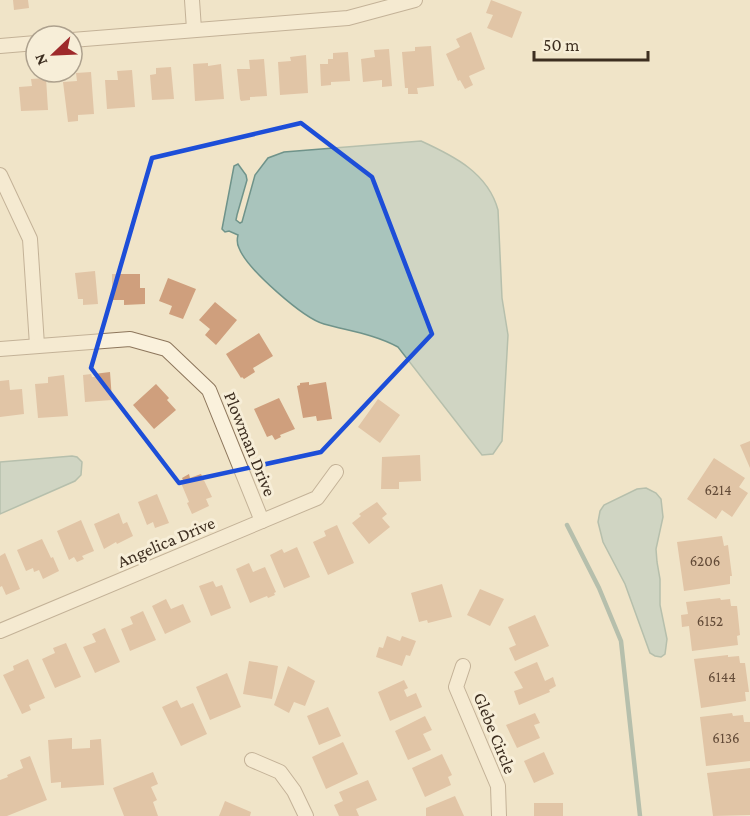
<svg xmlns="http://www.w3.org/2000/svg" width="750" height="816" font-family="'Crimson Pro',serif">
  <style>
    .water { fill: #a9c4bc; stroke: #6f938a; stroke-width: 1.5 }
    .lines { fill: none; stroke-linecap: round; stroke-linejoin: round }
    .stream { stroke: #6f938a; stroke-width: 4.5 }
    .building { fill: #cf9f7d }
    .minor-casing { stroke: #8d765c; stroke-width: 16 }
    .minor { stroke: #faf1dc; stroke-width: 14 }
    .marked { fill: none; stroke: #1d4ed8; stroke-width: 4.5; stroke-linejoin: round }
    .labels { text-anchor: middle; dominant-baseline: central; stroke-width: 6; stroke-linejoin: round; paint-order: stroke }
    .number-label { font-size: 15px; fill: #624a37 }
    .street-label { font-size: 18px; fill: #3d2e20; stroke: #f7eed8 }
  </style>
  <rect width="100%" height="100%" fill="#f0e4c8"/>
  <g class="water">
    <path d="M421,141C454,156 488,173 498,210L502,298L508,335L502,441L493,454L482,455L398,347C374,334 349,331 324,324C303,318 247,269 239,248C237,244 237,239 238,235L229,231L225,232L222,229L234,166L238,164L246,175L247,180L237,215L236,220L240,223L242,222L255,175L268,158L284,152Z"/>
    <path d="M72,456L77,457L82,462L81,475L75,481L0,514V462Z"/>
    <path d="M646,488L656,493L661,499L663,517L656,549L657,562L660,579V605L667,639L665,654L661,657L655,656L650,653L625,584L603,542L598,522L600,511L604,505L637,489Z"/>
  </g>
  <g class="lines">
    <path class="stream" d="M567,525L599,588L621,641L640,816"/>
  </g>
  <g class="building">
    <path d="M13,0H28L29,8L14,10Z"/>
    <path d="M491,0L522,12L512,38L487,28L493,15L486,13Z"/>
    <path d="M471,32L485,69L469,76L473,85L465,89L460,80L458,81L446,54L460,47L456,39Z"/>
    <path d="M431,46L434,86L417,88L418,94H408V88H405L402,52L415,51V47Z"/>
    <path d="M389,49L392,86L382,87V80L363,82L361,59L375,57L374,50Z"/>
    <path d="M348,52L350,81L331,82V85L321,86L320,64H328V59H333V53Z"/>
    <path d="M306,55L308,93L280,95L278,62L291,61L290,57Z"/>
    <path d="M264,59L267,96L250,97V100L241,101L240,99L237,69H250L249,60Z"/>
    <path d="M208,63V66L221,64L224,99L195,101L193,64Z"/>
    <path d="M171,67L174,99L152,100L150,75L156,74V68Z"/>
    <path d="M132,70L135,107L107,109L105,80H118L117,71Z"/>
    <path d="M91,72L94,114L78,115V121L68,122L63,82L77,81L76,73Z"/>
    <path d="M46,78L48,110L21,111L19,87L32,86L31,79Z"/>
    <path d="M95,271L98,304L83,305V299H78L75,273Z"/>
    <path d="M112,274H140V288H145V304L124,305V300H110V294H112Z"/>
    <path d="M168,278L196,289L183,319L169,314L172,306L159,301Z"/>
    <path d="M215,302L237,320L216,345L205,335L210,329L199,320Z"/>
    <path d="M259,333L273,356L253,368L255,372L244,379L242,377L241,378L226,354Z"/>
    <path d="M110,372L112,400L85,402L83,375L91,374L92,377H95L94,374Z"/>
    <path d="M64,375L68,416L38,418L35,384L48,383V377Z"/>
    <path d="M9,380L10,390L22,389L24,414L0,417V381Z"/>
    <path d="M309,382V385L326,382L332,419L317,421L316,416L303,418L297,386L300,385V383Z"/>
    <path d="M156,384L169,398L167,400L176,410L154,429L133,405Z"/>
    <path d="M279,398L295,429L280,435L281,437L275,440L272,435L267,437L254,409Z"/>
    <path d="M378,399L400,415L380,443L358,427Z"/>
    <path d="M750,441V468L740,445Z"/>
    <path d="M420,455L421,481L399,482V489H381L382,457Z"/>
    <path d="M714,458L745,478L739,487L748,493L732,517L722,510L716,519L687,499Z"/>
    <path d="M189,474L190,478L201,474L212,497L206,499L209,506L192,514L187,503L189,502L181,483L184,482L182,478Z"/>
    <path d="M157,494L169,523L155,528L153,522L147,525L138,502Z"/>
    <path d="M377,502L387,514L382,518L390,527L369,544L352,523L361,516L359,514Z"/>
    <path d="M119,513L123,524L127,522L133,536L117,544L116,542L104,549L94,524Z"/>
    <path d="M81,520L94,551L82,556L84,559L77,562L74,557L69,560L57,531Z"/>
    <path d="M337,525L354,563L328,575L313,542L326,536L324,531Z"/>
    <path d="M722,536L724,546L728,545L732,576H730V584L684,591L677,542Z"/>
    <path d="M42,539L51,558L53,557L59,571L43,579L39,570L34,572L33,568L26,571L17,550Z"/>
    <path d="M297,547L310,577L284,588L270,555L282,549L284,553Z"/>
    <path d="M5,553L20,589L6,595L2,586L0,587V556Z"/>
    <path d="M249,563L253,572L265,567L276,592L274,593L275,595L268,598L267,596L250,603L236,569Z"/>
    <path d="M213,581L216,587L222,585L231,608L211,616L199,586Z"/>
    <path d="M442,584L452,617L428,623L427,620L419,622L411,593Z"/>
    <path d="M480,589L504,599L490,626L467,615Z"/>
    <path d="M720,598L721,600L730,599L731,606H737L740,635L737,636L738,645L692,651L689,626L682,627L681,615L688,614L686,602Z"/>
    <path d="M166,599L171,609L183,604L191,622L165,634L152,606Z"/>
    <path d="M143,611L156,640L130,651L121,629L133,624L130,617Z"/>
    <path d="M535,615L549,646L515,661L509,648L516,645L508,627Z"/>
    <path d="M105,628L120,662L95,673L83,647L96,642L92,634Z"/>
    <path d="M387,636L400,641L402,636L416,641L410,656L406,655L402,666L376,657L379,647L383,648Z"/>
    <path d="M66,643L81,677L55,688L42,659L55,653L53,648Z"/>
    <path d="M728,655V657L739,656L740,663H745L749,692H745L746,701L701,708L694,659Z"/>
    <path d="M28,659L45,698L29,705L31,710L22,714L3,675L14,670L13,666Z"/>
    <path d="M249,661L278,666L272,699L243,694Z"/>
    <path d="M537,662L545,681L553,677L556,686L549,690L550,692L519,705L514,691L523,688L514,672Z"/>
    <path d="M288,666L315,681L305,706L294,702L289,713L274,705Z"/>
    <path d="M227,673L241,707L210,720L196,687Z"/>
    <path d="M404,680L408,688L404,690L407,697L416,693L422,707L390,721L378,692Z"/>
    <path d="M177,700L181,708L193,703L207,734L181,746L162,707Z"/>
    <path d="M328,707L341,736L319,745L307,716Z"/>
    <path d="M535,713L540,723L534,725L540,738L517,748L506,725Z"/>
    <path d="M732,713L733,716L743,715L744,722H750V761L706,766L700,717Z"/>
    <path d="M425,716L432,730L423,734L431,750L408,760L395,731Z"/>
    <path d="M72,738V749L90,748V740L101,739L104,785L61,788V782L51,783L48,740Z"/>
    <path d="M343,742L358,774L326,789L312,757Z"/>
    <path d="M544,752L554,774L534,783L524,761Z"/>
    <path d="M442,754L452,775L448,777L451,785L425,797L412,768Z"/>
    <path d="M30,756L47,800L7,816H0V780L8,777L7,775L23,768L20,760Z"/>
    <path d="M750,768V815L713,816L707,773Z"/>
    <path d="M153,772L158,784L151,787L157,800L153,802L158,816H124L113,788Z"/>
    <path d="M368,780L377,800L356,809L359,816H339L334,805L343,801L339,792Z"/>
    <path d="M455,796L464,816H426V808Z"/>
    <path d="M225,801L251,812L250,816H219Z"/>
    <rect x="534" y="803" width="29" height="13"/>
  </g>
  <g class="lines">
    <defs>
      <g id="minor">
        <path d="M192,0L194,29"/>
        <path d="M72,40L348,18L415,0"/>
        <path d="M0,46L36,43"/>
        <path d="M0,175L30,239L37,345"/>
        <path d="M0,349L130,339L166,349L209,390L262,521"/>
        <path d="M0,631L317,498L336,472"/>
        <path d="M463,666L456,687L498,786L499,816"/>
        <path d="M252,760L280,772L294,791L306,816"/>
      </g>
    </defs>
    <use href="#minor" class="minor-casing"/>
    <use href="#minor" class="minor"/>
  </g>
  <path d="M0 0H750V816H0ZM301,123L372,177L432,334L321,452L179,483L91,368L152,158Z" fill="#f0e4c8" fill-opacity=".55" fill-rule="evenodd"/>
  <path class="marked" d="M301,123L372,177L432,334L321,452L179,483L91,368L152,158Z"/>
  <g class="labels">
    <g class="number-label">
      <text x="718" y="490">6214</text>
      <text x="705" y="561">6206</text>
      <text x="710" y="621">6152</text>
      <text x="722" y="677">6144</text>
      <text x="726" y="738">6136</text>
    </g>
    <g class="street-label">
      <text transform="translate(250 444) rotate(68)">Plowman Drive</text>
      <text transform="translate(166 542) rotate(-23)">Angelica Drive</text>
      <text transform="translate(495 733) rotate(68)">Glebe Circle</text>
    </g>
  </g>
  <g transform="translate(54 54) rotate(247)"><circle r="28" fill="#f7eed8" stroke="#ada18e" stroke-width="1.5"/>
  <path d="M0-4.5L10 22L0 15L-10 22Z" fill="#9e2a2b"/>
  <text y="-9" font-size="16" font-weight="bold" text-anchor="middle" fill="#3d2e20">N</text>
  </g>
  <path d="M534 51v9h114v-9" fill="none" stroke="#3d2e20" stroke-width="3"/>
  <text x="543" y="51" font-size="18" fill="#3d2e20" stroke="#f7eed8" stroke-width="4.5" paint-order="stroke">50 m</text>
</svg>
